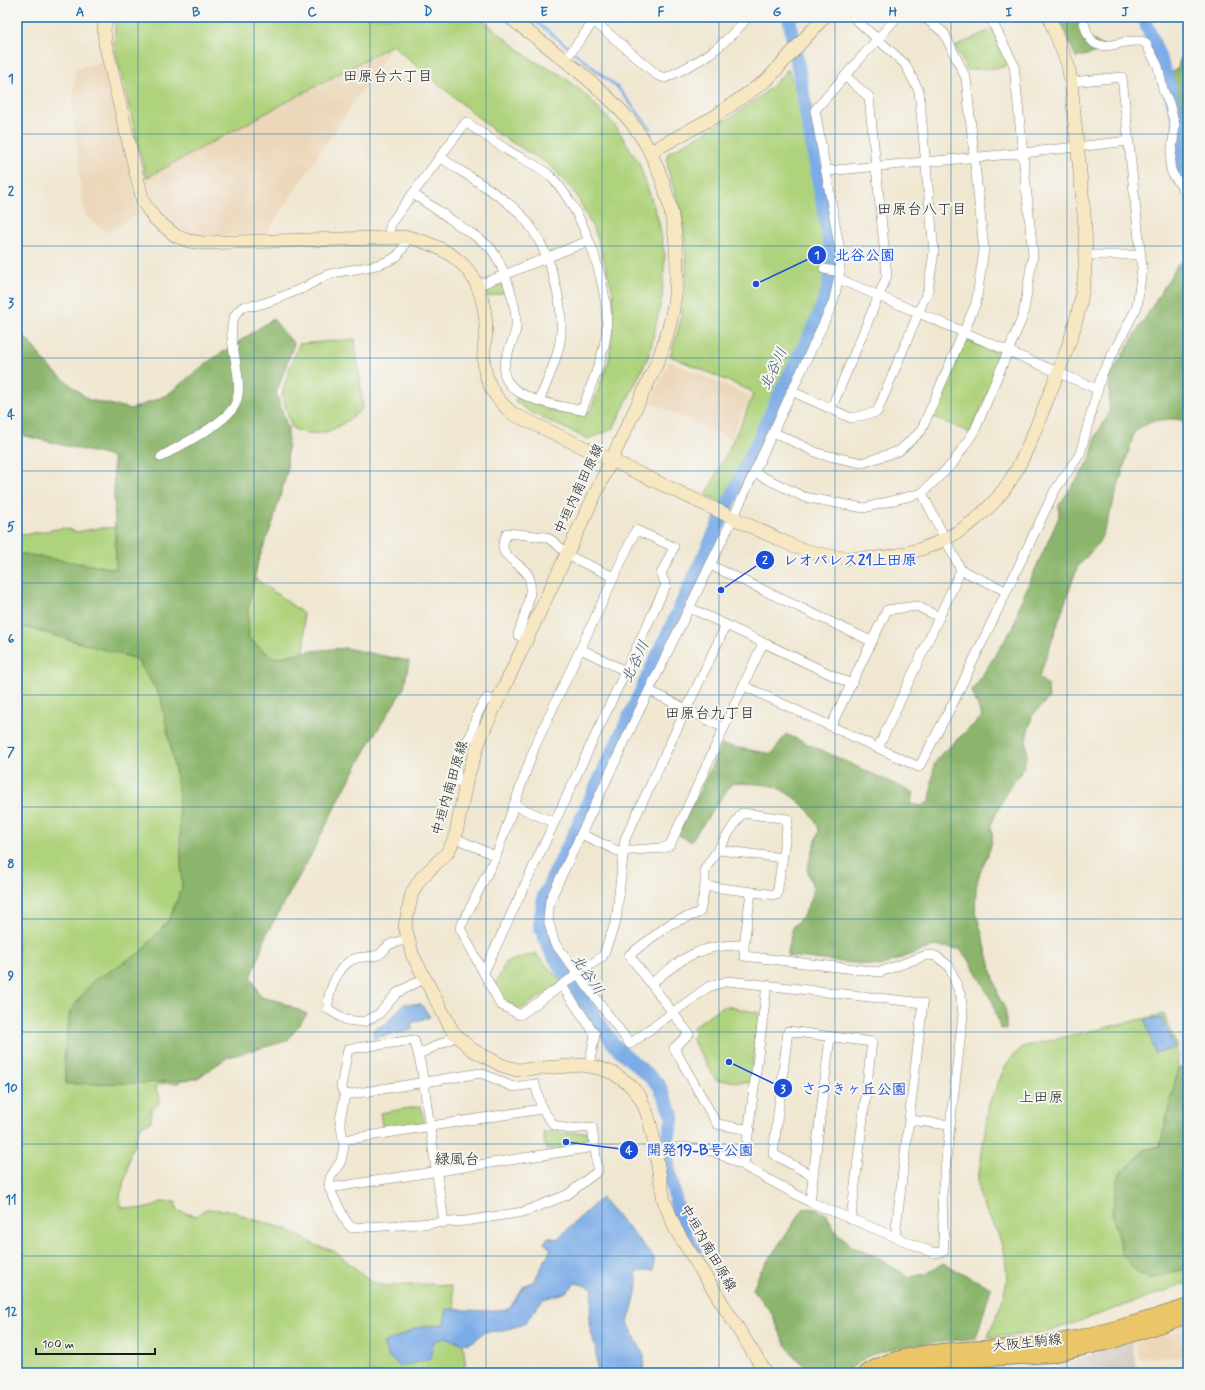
<svg xmlns="http://www.w3.org/2000/svg" width="1205" height="1390" font-family="Mynerve,'Klee One',sans-serif">
  <style>
    .built { fill: #ecd7ba }
    .industrial { fill: #cbc2b8 }
    .green { fill: #afd37c; stroke: #66784c }
    .forest { fill: #8bb56c; stroke: #546844 }
    .water { fill: #7cace7; stroke: #4c6482 }
    .lines { fill: none; stroke-linecap: round; stroke-linejoin: round }
    .stream { stroke: #7cace7; stroke-width: 2.5 }
    .river { stroke: #7cace7; stroke-width: 14 }
    .street-casing { stroke: #868276; stroke-width: 10 }
    .secondary-casing { stroke: #868276; stroke-width: 14 }
    .primary-casing { stroke: #868276; stroke-width: 16 }
    .street { stroke: #fff; stroke-width: 9 }
    .secondary { stroke: #f7e8c3; stroke-width: 13 }
    .primary { stroke: #ebc669; stroke-width: 14 }
    .grid { fill: none; stroke: #1f6fb2; stroke-width: 1; stroke-opacity: 0.55 }
    .labels { text-anchor: middle; dominant-baseline: central; stroke-width: 4; stroke-linejoin: round; paint-order: stroke }
    .street-label { font-size: 14px; fill: #1c1c1c; stroke: #f6f6f2 }
    .neighbourhood-label { font-size: 15px; fill: #1c1c1c; stroke: #f6f6f2 }
    .water-label { font-size: 15px; font-style: italic; fill: #42566d; stroke: #f6f6f2 }
    .leader { fill: none; stroke: #1d4ed8; stroke-width: 1.5 }
    .callout-dot { fill: #1d4ed8; stroke: #f6f6f2; stroke-width: 1.5 }
    .mark-label { font-size: 12px; text-anchor: middle; font-weight: bold; fill: #fff }
    .callout-label { font-size: 15px; text-anchor: middle; font-weight: bold; fill: #1d4ed8; stroke: #f6f6f2; stroke-width: 4; stroke-linejoin: round; paint-order: stroke }
    .neatline { fill: none; stroke: #1f6fb2; stroke-width: 1.5 }
    .grid-label { font-size: 13px; text-anchor: middle; font-weight: bold; fill: #1f6fb2 }
  </style>
  <rect width="100%" height="100%" fill="#f6f6f2"/>
  <filter id="ink" filterUnits="userSpaceOnUse"><feTurbulence type="fractalNoise" baseFrequency=".025" numOctaves="2"/><feDisplacementMap in="SourceGraphic" scale="8" xChannelSelector="R" yChannelSelector="G"/><feConvolveMatrix kernelMatrix="1 2 1 2 8 2 1 2 1" color-interpolation-filters="sRGB"/></filter>
  <filter id="wash" filterUnits="userSpaceOnUse"><feTurbulence type="fractalNoise" baseFrequency=".012" numOctaves="4" result="noise"/><feDisplacementMap in="SourceGraphic" scale="16" xChannelSelector="R" yChannelSelector="G"/><feGaussianBlur stdDeviation="0.9" result="paint"/><feColorMatrix in="noise" values="0 0 0 0 0 0 0 0 0 0 0 0 0 0 0 0 0 1.4 0 .05"/><feComposite in="paint" operator="in"/></filter>
  <g filter="url(#wash)">
    <rect width="100%" height="100%" fill="#f0e7d1"/>
    <g class="built">
      <path d="M169,17H382L397,38L266,233L205,237L189,234L177,228L163,217L151,200L146,178Z"/>
      <path d="M102,62L140,214L106,232L86,216L81,191L73,104L75,69Z"/>
      <path d="M669,361L750,396L731,439L651,403Z"/>
      <path d="M1188,1322V1355L1138,1358L1134,1340Z"/>
    </g>
    <path class="industrial" d="M1131,1341L1138,1373H1057L1061,1365Z"/>
    <g class="green">
      <path d="M117,17H479L532,60L561,75L585,94L616,127L639,163L658,219L665,256L662,298L649,355L613,429L588,439L530,412L515,401L517,397L559,413L582,415L591,410L609,360L613,329V292L597,236L577,196L550,165L498,134L392,45L146,178L114,45L115,24Z"/>
      <path d="M992,29L1008,63L1004,67L967,70L955,47Z"/>
      <path d="M788,69L803,112L828,248V267L822,298L724,503L706,495L744,418L753,394L751,391L670,356C687,307 690,263 681,212C677,192 664,172 668,153C710,129 757,107 788,69Z"/>
      <path d="M499,282L503,284L505,292L488,297L485,290L486,287Z"/>
      <path d="M355,339L363,408C341,427 321,442 292,428L282,395L289,371L299,344Z"/>
      <path d="M969,341L1000,354L1003,358L970,433L932,416L964,343Z"/>
      <path d="M135,527L241,568L303,613L305,641L303,661L179,1083L158,1084L156,1090L160,1097L159,1103L151,1109V1122L141,1125L136,1136L135,1145L130,1153L127,1173L120,1196L121,1207C134,1209 151,1211 161,1202H175L178,1211L196,1216L206,1209L234,1211L245,1217L289,1230L317,1246L334,1251L372,1282L386,1286L430,1284L451,1286L464,1350L466,1373H17V536L63,528L77,532L98,528Z"/>
      <path d="M535,953L562,982L520,1010L502,1001L495,985L506,962Z"/>
      <path d="M727,1006L759,1013L750,1083L716,1080L691,1038L695,1035L692,1028L718,1009Z"/>
      <path d="M1164,1014L1177,1047L1178,1069L1160,1146L1143,1150L1136,1160L1119,1174L1150,1279L1188,1268V1283L1045,1333L988,1337L1002,1302L1007,1280L1005,1254L998,1234L979,1197L978,1180L989,1103L1007,1063L1022,1047Z"/>
      <path d="M421,1106L424,1123L383,1130L380,1113Z"/>
      <path d="M554,1131L566,1133L586,1132L589,1135L590,1139L586,1145L546,1150L543,1133Z"/>
    </g>
    <g class="forest">
      <path d="M1059,17H1081L1086,36L1103,46L1102,51L1076,58Z"/>
      <path d="M1188,53V181L1179,174L1183,123L1172,85V72L1178,68L1180,59Z"/>
      <path d="M1186,259H1188V423C1175,414 1143,421 1134,433L1107,524L1099,542L1077,568L1039,677L1048,686L1049,698L1032,716L1026,739L1027,753L1024,766L1018,777L1009,787L991,825C997,844 982,864 977,882C975,892 976,904 975,914L978,919L1000,1001C1008,1009 1006,1019 1006,1030L1000,1028L993,1003L968,958L959,949L934,946L880,966L787,956L793,926L803,916L811,900L813,888L807,869L819,831C817,813 789,791 772,786C760,783 745,784 732,783L691,841L678,835L722,745L772,754L786,734L914,793L910,804L922,806L930,801L934,765L941,754L982,717L972,691L1014,626L1020,603L1059,517V505L1090,460L1096,435L1109,414L1110,376L1178,264Z"/>
      <path d="M273,319L294,344L276,393L288,429L287,472L273,522L258,561L248,611L249,639L273,658L310,651L345,648L409,661L404,688L373,737L340,797L310,857L267,933L251,978L261,997L281,1002L307,1014L287,1041L228,1057L196,1079L146,1083L66,1084L64,1059L70,1011L93,981L141,952L169,920L182,887L178,786L161,698L137,659L17,625V553L116,569L113,457L17,434V327L50,368L89,400L132,409L167,395L208,362Z"/>
      <path d="M1188,1066V1268L1150,1279L1138,1273L1122,1254L1112,1213L1119,1174L1136,1160L1143,1150L1160,1146L1178,1069Z"/>
      <path d="M804,1208L816,1209L826,1214L836,1231L853,1247L875,1256L908,1277L926,1274L943,1263L991,1288L976,1338L899,1347L868,1356L845,1372L806,1366L796,1358L785,1344L772,1314L753,1289L760,1272Z"/>
    </g>
    <g class="water">
      <path d="M404,1004H421L430,1017L411,1023L412,1030L374,1038L373,1030L387,1023Z"/>
      <path d="M1162,1018L1175,1048L1155,1053L1145,1020Z"/>
      <path d="M601,1198L654,1257V1270L636,1272L638,1286L628,1323L644,1356L643,1373H597L596,1350L589,1324L593,1288L576,1283L565,1293L543,1299L524,1324L501,1331L484,1332C469,1348 464,1345 446,1337L434,1342L431,1358L401,1367L388,1356L383,1343L403,1335L416,1328L444,1324L447,1309L486,1311L509,1309L524,1286L534,1281L551,1249L544,1243L548,1237L557,1239Z"/>
    </g>
    <g class="lines">
      <g class="stream">
        <path d="M530,17L571,49"/>
        <path d="M574,52L618,88L650,128"/>
      </g>
      <g class="river">
        <path d="M1145,17L1147,26L1164,69L1180,126L1175,167L1178,176L1183,182L1188,183"/>
        <path d="M695,1251L690,1243L678,1213L668,1165L666,1147L673,1117L659,1085L615,1046L560,967L548,946L540,925L544,896C614,753 679,608 747,464C761,435 774,406 788,378C807,340 829,304 833,261L789,17"/>
      </g>
    </g>
  </g>
  <g filter="url(#ink)">
    <g class="lines">
      <defs>
        <g id="street">
          <path d="M1083,17C1091,67 1118,35 1145,42L1158,66L1163,90L1169,103L1175,125L1170,165L1172,173L1188,196"/>
          <path d="M565,60L594,21L657,75L665,78C702,61 721,49 748,17"/>
          <path d="M440,157C464,174 506,197 524,218C549,247 569,312 558,350C554,367 546,384 539,401"/>
          <path d="M826,171L1023,153L1129,141"/>
          <path d="M1188,214V226"/>
          <path d="M388,237L391,223L466,122C480,132 494,142 509,151C521,159 536,164 548,174C582,204 612,290 606,335C602,361 591,385 582,410C562,407 503,399 504,369C505,355 514,342 516,328C518,307 504,267 492,250C485,241 473,235 463,228C446,216 430,205 413,194"/>
          <path d="M1086,255H1141"/>
          <path d="M824,269L840,272"/>
          <path d="M839,279L1097,389"/>
          <path d="M477,286L588,241"/>
          <path d="M791,391L851,418L877,412L928,290L934,252L919,91L905,64L853,17"/>
          <path d="M831,409L887,276L869,97L845,76"/>
          <path d="M773,432L820,454L862,463L899,451L921,431L976,303L984,250L966,78L944,33L924,17"/>
          <path d="M161,457C180,445 221,426 233,408C252,381 214,325 243,307C247,305 253,306 258,305C273,301 289,294 303,288C312,284 319,278 327,275C348,268 380,269 397,256C402,252 405,243 408,237"/>
          <path d="M755,473L804,497L864,508L922,493L953,463L975,430L1023,316L1033,255L1014,65L990,17"/>
          <path d="M710,565L871,641"/>
          <path d="M961,570L1006,591"/>
          <path d="M690,608L851,684"/>
          <path d="M526,640L518,635C523,618 532,599 530,581C529,566 501,559 503,545C503,541 506,537 507,533L546,537L554,542L571,557L614,577"/>
          <path d="M581,649L625,671"/>
          <path d="M744,686L919,767L953,703L1055,490L1080,454L1102,374L1137,307L1142,268L1122,77L1071,82"/>
          <path d="M650,691L724,728"/>
          <path d="M831,726L887,610L917,606L939,617"/>
          <path d="M878,748L961,570L922,493"/>
          <path d="M466,784L457,781L456,759L458,753L470,737L478,712L487,698L497,702"/>
          <path d="M514,805L553,822"/>
          <path d="M581,834L618,851L663,848L670,845L763,643"/>
          <path d="M455,838L496,856"/>
          <path d="M719,850L783,858"/>
          <path d="M705,886L777,895L788,819L742,813L705,869V886L700,912L670,924L629,955L689,1034L674,1048L717,1124L750,1130"/>
          <path d="M407,939C402,941 394,942 389,945C385,948 383,953 378,955C370,958 361,956 354,959C338,965 327,993 328,1009L346,1020L364,1022L379,1014L397,993L425,978"/>
          <path d="M484,972L666,585L661,574L674,547L636,530L535,746L496,856L460,928L500,1004L520,1015L603,956L616,921L625,839L726,625"/>
          <path d="M652,983C684,957 700,944 744,945"/>
          <path d="M562,986L595,1034L589,1066"/>
          <path d="M419,1054L457,1036"/>
          <path d="M345,1095L481,1073L513,1087L535,1084L542,1109"/>
          <path d="M910,1120L949,1125"/>
          <path d="M344,1140C410,1129 476,1119 542,1109L554,1125L569,1129L592,1127L598,1171L567,1195L523,1212L466,1221L352,1228L347,1223L329,1188L330,1178L341,1161L344,1146L340,1120L345,1095L341,1087L348,1049L414,1040C423,1066 425,1094 429,1121C434,1155 439,1189 444,1222"/>
          <path d="M656,1150L683,1147L713,1151L744,1166L810,1202L934,1253L944,1251L942,1195L963,1015L961,996L949,966L936,956L927,955L880,972L744,956V945L751,892"/>
          <path d="M744,1166L767,985"/>
          <path d="M813,1176L773,1154L788,1031L872,1042L851,1219"/>
          <path d="M329,1188L594,1147"/>
          <path d="M810,1202L830,1037"/>
          <path d="M895,1237L923,1003L728,981L708,987L630,1044L554,942L548,919L550,900L640,709L733,518L833,303L840,272V251L815,110L897,17"/>
        </g>
        <g id="secondary">
          <path d="M107,17L104,28L105,43L143,202L155,219L176,236L189,241L203,243L408,237C459,250 485,275 486,329C486,337 484,345 484,353C482,379 494,398 513,414L795,547C877,576 972,550 1016,471C1029,447 1039,421 1049,395C1066,354 1082,314 1085,269C1087,241 1084,212 1081,183C1078,150 1074,116 1071,82L1068,65L1049,17"/>
          <path d="M509,17C541,42 574,65 603,93C621,109 639,130 650,152C676,204 684,267 670,323C667,336 662,348 658,361L481,736L467,778L455,838L447,853L421,878L412,893L405,926L412,954L453,1032L471,1049L501,1065L517,1070L583,1065L599,1068L613,1073L629,1084L640,1097L647,1113L652,1131L664,1201L676,1230L766,1373"/>
          <path d="M650,152L714,117L768,79L824,17"/>
        </g>
        <g id="primary">
          <path d="M866,1373C901,1345 996,1350 1041,1344C1091,1337 1140,1322 1188,1306"/>
          <path d="M887,1373L899,1368L918,1363L1052,1355L1110,1342L1188,1316"/>
        </g>
      </defs>
      <use href="#street" class="street-casing"/>
      <use href="#secondary" class="secondary-casing"/>
      <use href="#primary" class="primary-casing"/>
      <use href="#street" class="street"/>
      <use href="#secondary" class="secondary"/>
      <use href="#primary" class="primary"/>
    </g>
  </g>
  <path class="grid" d="M138,17V1373M254,17V1373M370,17V1373M486,17V1373M602,17V1373M719,17V1373M835,17V1373M951,17V1373M1067,17V1373M17,134H1188M17,246H1188M17,358H1188M17,471H1188M17,583H1188M17,695H1188M17,807H1188M17,919H1188M17,1032H1188M17,1144H1188M17,1256H1188"/>
  <g class="labels">
    <g class="street-label">
      <text transform="translate(579 489) rotate(-65)">中垣内南田原線</text>
      <text transform="translate(450 788) rotate(-74)">中垣内南田原線</text>
      <text transform="translate(708 1248) rotate(60)">中垣内南田原線</text>
      <text transform="translate(1027 1343) rotate(-6)">大阪生駒線</text>
    </g>
    <g class="neighbourhood-label">
      <text x="388" y="77">田原台六丁目</text>
      <text x="922" y="210">田原台八丁目</text>
      <text x="710" y="714">田原台九丁目</text>
      <text x="1041" y="1098">上田原</text>
      <text x="457" y="1160">緑風台</text>
    </g>
    <g class="water-label">
      <text transform="translate(774 369) rotate(-65)">北谷川</text>
      <text transform="translate(636 662) rotate(-65)">北谷川</text>
      <text transform="translate(587 975) rotate(56)">北谷川</text>
    </g>
  </g>
  <path class="leader" d="M756 284L817 255M721 590L765 560M729 1062L783 1088M566 1142L629 1150"/>
  <g class="callout-dot">
    <circle cx="756" cy="284" r="4"/>
    <circle cx="721" cy="590" r="4"/>
    <circle cx="729" cy="1062" r="4"/>
    <circle cx="566" cy="1142" r="4"/>
    <circle cx="817" cy="255" r="10"/>
    <circle cx="765" cy="560" r="10"/>
    <circle cx="783" cy="1088" r="10"/>
    <circle cx="629" cy="1150" r="10"/>
  </g>
  <g class="mark-label">
    <text x="817" y="259">1</text>
    <text x="765" y="564">2</text>
    <text x="783" y="1093">3</text>
    <text x="629" y="1154">4</text>
  </g>
  <g class="callout-label">
    <text x="865" y="260">北谷公園</text>
    <text x="850" y="565">レオパレス21上田原</text>
    <text x="854" y="1094">さつきヶ丘公園</text>
    <text x="700" y="1155">開発19-B号公園</text>
  </g>
  <rect width="1205" height="1390" fill="none" stroke="#f6f6f2" stroke-width="44"/>
  <path d="M36 1348v6h119v-6" fill="none" stroke="#1c1c1c" stroke-width="2"/>
  <text x="42" y="1348" font-size="12" fill="#1c1c1c" stroke="#f6f6f2" stroke-width="3" paint-order="stroke">100 m</text>
  <rect x="22" y="22" width="1161" height="1346" class="neatline"/>
  <g class="grid-label">
    <text x="80" y="16">A</text>
    <text x="196" y="16">B</text>
    <text x="312" y="16">C</text>
    <text x="428" y="16">D</text>
    <text x="544" y="16">E</text>
    <text x="661" y="16">F</text>
    <text x="777" y="16">G</text>
    <text x="893" y="16">H</text>
    <text x="1009" y="16">I</text>
    <text x="1125" y="16">J</text>
    <text x="11" y="83">1</text>
    <text x="11" y="195">2</text>
    <text x="11" y="307">3</text>
    <text x="11" y="419">4</text>
    <text x="11" y="531">5</text>
    <text x="11" y="643">6</text>
    <text x="11" y="756">7</text>
    <text x="11" y="868">8</text>
    <text x="11" y="980">9</text>
    <text x="11" y="1092">10</text>
    <text x="11" y="1204">11</text>
    <text x="11" y="1316">12</text>
  </g>
</svg>
